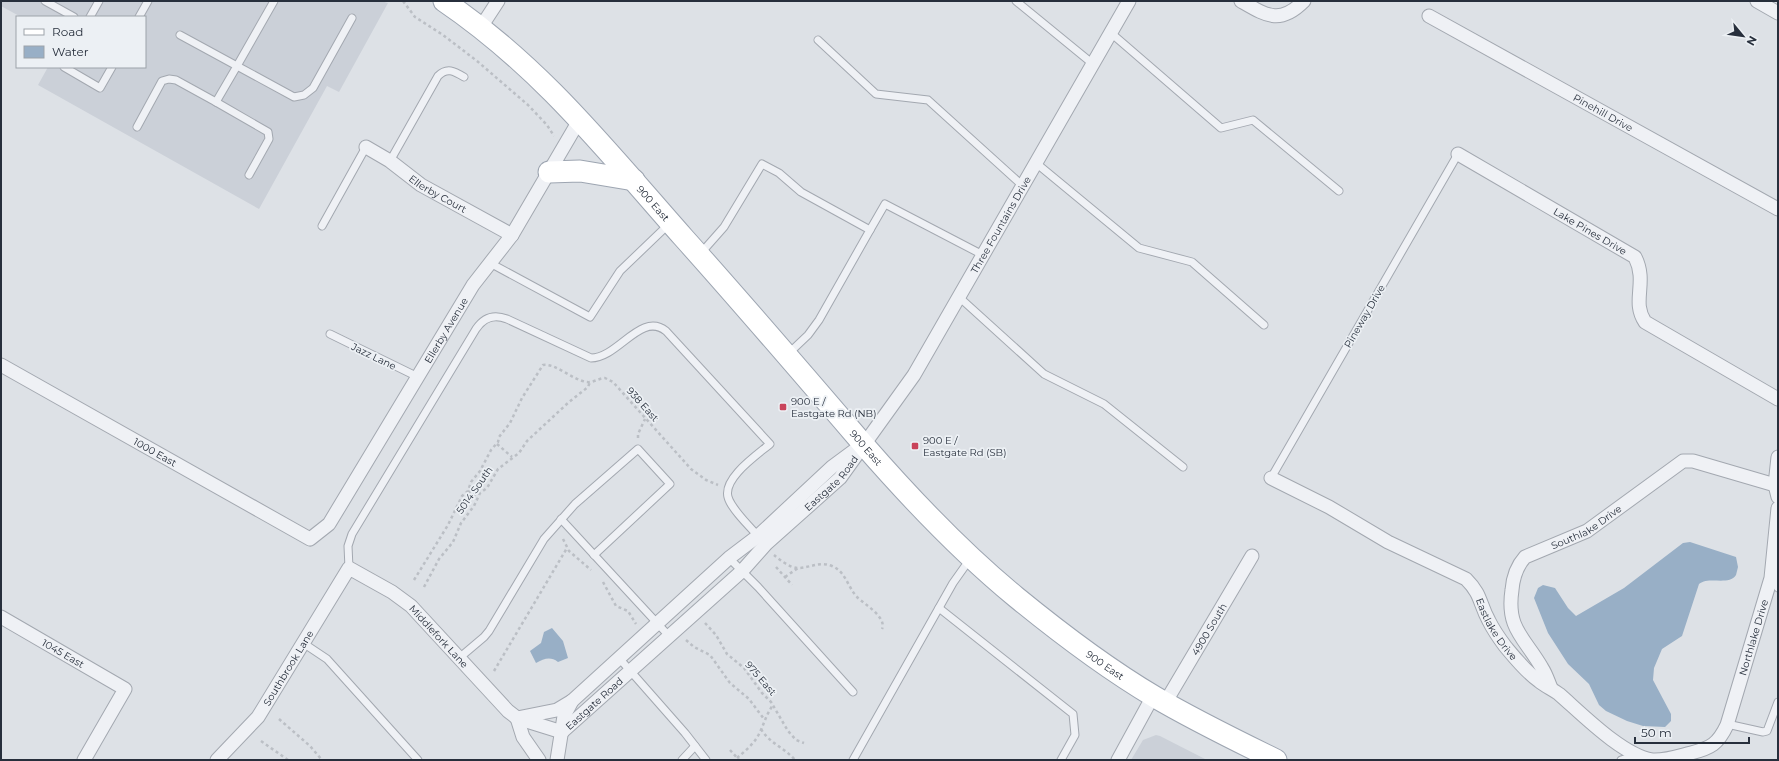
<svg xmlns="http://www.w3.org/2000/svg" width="1779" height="761" viewBox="0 0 1779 761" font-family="Montserrat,sans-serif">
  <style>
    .built { fill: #cbd0d8 }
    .water { fill: #98afc6 }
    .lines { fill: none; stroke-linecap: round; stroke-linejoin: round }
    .lane-casing { stroke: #a3a8b0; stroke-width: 9 }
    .street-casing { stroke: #a3a8b0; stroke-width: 15 }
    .primary-casing { stroke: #9da5b1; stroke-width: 23 }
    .path { stroke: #bbbfc5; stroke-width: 2.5; stroke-dasharray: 3 3; stroke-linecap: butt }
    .lane { stroke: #eff1f5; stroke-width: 7 }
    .street { stroke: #eff1f5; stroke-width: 13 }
    .primary { stroke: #fff; stroke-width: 21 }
    .poi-dot { fill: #c9445b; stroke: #ecf0f4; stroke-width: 1.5 }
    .labels { text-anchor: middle; stroke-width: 3.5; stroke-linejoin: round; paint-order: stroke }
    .street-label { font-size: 10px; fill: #272f3c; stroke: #ecf0f4 }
    .poi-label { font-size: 10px; fill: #272f3c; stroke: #ecf0f4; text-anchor: start }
  </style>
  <rect width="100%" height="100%" fill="#dde1e6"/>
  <g class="built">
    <path d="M1,1h380l7,2 -49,89 -12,-6 -68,123 -221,-124 10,-18h97v-50h-124l-20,-11z"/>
    <path d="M1156,735l4,1 47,24h-76l12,-20z"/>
  </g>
  <g class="water">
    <path d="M1690,542l46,15 2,10 -2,8c-7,11 -27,1 -37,9l-17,52 -20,13 -8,19 -1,12 18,34v7l-6,6 -22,-1 -16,-5 -21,-10 -7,-6 -10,-21 -21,-20 -20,-31 -14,-35 4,-10 5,-3 12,3 13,20 8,8 48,-28 59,-45z"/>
    <path d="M552,628l11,13 5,17 -10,4c-8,-6 -14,-3 -22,1l-6,-12 11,-8 3,-11z"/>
  </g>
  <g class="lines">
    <defs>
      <g id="lane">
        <path d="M45,1l29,16"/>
        <path d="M274,1l-37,65 57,31 10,-2 9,-7 39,-70"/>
        <path d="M1016,1l77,63"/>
        <path d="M90,17l9,-16"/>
        <path d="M139,17l9,-16"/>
        <path d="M1111,33l110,95 32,-8 86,71"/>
        <path d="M180,35l57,31 -21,36 52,30 1,7 -20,36"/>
        <path d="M818,40l58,54 52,6 95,86"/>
        <path d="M64,67l36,21 12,-21"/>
        <path d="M137,127l25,-46 7,-2 7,1 40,22"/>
        <path d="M390,161l48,-85c9,-9 16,-5 26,1"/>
        <path d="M1036,163l103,85 53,14 72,63"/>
        <path d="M322,226l44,-79"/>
        <path d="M870,230l15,-26 98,51"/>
        <path d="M701,253l23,-26 38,-63 17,9 22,19 69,38 -51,90 -11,15 -20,19"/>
        <path d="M490,263l100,54 30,-46 49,-47"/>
        <path d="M959,297l85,77 60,30 79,63"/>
        <path d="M330,334l88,43"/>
        <path d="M1271,478l187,-324"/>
        <path d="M561,519l108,117"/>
        <path d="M729,558l29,29 95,105"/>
        <path d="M349,568l-1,-22 4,-12 124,-205c8,-12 18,-15 31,-10l84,39c27,0 50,-47 75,-27l104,113c-13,11 -47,34 -42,53 3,12 23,31 32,41"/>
        <path d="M1771,578l7,10"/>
        <path d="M939,608l134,106 2,21 -14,25"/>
        <path d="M303,643l24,16 91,101"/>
        <path d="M619,658l66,75 21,27"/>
        <path d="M458,659l26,-22 5,-6 55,-92 31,-35 63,-55 32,35 -76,71"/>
        <path d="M1727,724l36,8 4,-1 11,-29"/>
        <path d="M682,760l13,-14"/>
        <path d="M853,760l100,-177 17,-24"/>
        <path d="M1621,760l16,-5"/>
      </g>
      <g id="street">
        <path d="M1241,1c26,15 39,24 63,0"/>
        <path d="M1757,1l21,12"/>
        <path id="s1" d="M1429,16l349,193"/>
        <path d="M481,27l17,-26"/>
        <path id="s2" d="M366,147l24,14 31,24 91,50"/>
        <path id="s3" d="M1458,154l177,103c13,26 -4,44 10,65l133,77"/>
        <path id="s4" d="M1,365l309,174 19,-15 144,-239 39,-50 68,-116"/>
        <path d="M1778,457l-3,28 3,12"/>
        <path id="s5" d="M1271,478l58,29 59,35 78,37c16,16 13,24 23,42 4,8 10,17 16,25 10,12 21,26 34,35 6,5 13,8 20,13 23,20 63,61 93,66 13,1 27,-4 39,-7 20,-5 27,-9 36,-28l44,-147 7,-70"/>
        <path id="s6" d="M1,617l124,72 -41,71"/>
        <path id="s7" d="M1551,688c-3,-7 -5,-14 -9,-20 -17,-30 -36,-39 -30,-78 1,-13 4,-23 13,-33l62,-26 96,-70h10l82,24"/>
        <path id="s8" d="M1165,703l87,-147"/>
        <path id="s9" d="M562,732l180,-161 24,-27 74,-66 74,-103 215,-374"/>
        <path id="s10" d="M217,760l41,-43 91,-149 43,24 19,14 97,105 9,7 45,14"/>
        <path d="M539,760l-16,-23 -6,-19 40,-8 15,-9"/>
        <path d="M557,760l7,-44 8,-15 157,-143 29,-22 74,-69 23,-17"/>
        <path d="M1118,760l35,-64"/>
      </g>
      <g id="primary">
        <path id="s11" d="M444,1c97,66 162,149 239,236 61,68 120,137 180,207 47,54 97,107 153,153 44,36 90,71 139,100 39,23 80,43 121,63"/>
        <path d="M549,172l31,-1 54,9"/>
      </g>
    </defs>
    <use href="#lane" class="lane-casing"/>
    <use href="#street" class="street-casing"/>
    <use href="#primary" class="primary-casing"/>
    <g class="path">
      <path d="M403,1l12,16 28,18 34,26 51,44 19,20 7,11"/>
      <path d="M638,438v-4l7,-15"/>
      <path d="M497,444l15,13"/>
      <path d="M468,491l10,5"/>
      <path d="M563,539l6,12 22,19"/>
      <path d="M774,555c6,5 16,13 24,13 12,0 21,-7 34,-2 14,6 15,20 25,31 7,7 30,20 25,32"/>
      <path d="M776,567l16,18"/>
      <path d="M785,577l13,-9"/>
      <path d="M414,580l34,-55 14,-29 6,-5 3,-9 9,-11 11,-21 7,-8 1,-5 11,-14 12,-25 21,-33c13,-2 29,15 44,17 6,1 12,-4 18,-4l8,4 78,87 15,11 12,5"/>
      <path d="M603,582l13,24 12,5 8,13"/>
      <path d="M424,587l15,-28 14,-17 8,-19 13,-17 6,-13 7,-5 11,-19 21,-16 8,-12 42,-39 19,-15 2,-5"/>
      <path d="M705,623l11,12 11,19 17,14 18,25 9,9 17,29 8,9 8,3"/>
      <path d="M686,640l8,7 16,8 20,28 19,16 15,20"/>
      <path d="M494,671l73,-123"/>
      <path d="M279,719l31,27 12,14"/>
      <path d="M761,729c8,14 24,19 34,31"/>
      <path d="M261,741l27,19"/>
      <path d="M730,750l9,10"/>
      <path d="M737,758c8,-7 17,-14 22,-24 5,-10 7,-19 14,-29"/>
    </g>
    <use href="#lane" class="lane"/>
    <use href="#street" class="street"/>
    <use href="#primary" class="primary"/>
  </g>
  <g class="poi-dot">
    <rect x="779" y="403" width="8" height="8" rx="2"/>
    <rect x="911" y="442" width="8" height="8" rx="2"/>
  </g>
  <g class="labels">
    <g class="street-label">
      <text dy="4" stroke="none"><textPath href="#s1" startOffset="199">Pinehill Drive</textPath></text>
      <text dy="4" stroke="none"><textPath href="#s2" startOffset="86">Ellerby Court</textPath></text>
      <text dy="4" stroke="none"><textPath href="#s11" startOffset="292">900 East</textPath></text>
      <text dy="4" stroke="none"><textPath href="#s9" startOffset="677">Three Fountains Drive</textPath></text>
      <text dy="4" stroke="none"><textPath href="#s3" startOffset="153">Lake Pines Drive</textPath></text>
      <text transform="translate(1364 316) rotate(-60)" y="4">Pineway Drive</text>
      <text dy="4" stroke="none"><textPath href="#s4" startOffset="605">Ellerby Avenue</textPath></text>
      <text transform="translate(374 356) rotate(26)" y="4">Jazz Lane</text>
      <text transform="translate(643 404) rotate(48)" y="4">938 East</text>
      <text dy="4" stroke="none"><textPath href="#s11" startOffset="616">900 East</textPath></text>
      <text dy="4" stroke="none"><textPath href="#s4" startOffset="177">1000 East</textPath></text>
      <text dy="4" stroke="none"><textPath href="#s9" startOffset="367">Eastgate Road</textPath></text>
      <text transform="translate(474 490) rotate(-55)" y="4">5014 South</text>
      <text dy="4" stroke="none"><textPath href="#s7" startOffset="213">Southlake Drive</textPath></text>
      <text dy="4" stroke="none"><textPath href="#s5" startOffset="279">Eastlake Drive</textPath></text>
      <text dy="4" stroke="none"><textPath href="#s8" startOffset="86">4900 South</textPath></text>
      <text dy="4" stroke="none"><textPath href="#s10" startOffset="348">Middlefork Lane</textPath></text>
      <text dy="4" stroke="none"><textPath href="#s5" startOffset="665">Northlake Drive</textPath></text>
      <text dy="4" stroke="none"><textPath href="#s6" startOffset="72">1045 East</textPath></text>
      <text dy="4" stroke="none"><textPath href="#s11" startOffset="940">900 East</textPath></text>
      <text dy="4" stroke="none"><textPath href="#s10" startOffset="117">Southbrook Lane</textPath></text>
      <text transform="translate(761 678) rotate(49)" y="4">975 East</text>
      <text dy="4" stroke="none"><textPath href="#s9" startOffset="43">Eastgate Road</textPath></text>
    </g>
    <g class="poi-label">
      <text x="791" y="405">900 E /<tspan x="791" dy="12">Eastgate Rd (NB)</tspan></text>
      <text x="923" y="444">900 E /<tspan x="923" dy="12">Eastgate Rd (SB)</tspan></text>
    </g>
  </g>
  <rect width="1779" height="761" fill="none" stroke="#272f3c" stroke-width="4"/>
  <rect x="16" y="16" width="130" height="52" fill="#ecf0f4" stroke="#9da3aa"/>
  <rect x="24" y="29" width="20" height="6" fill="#ffffff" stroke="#9da3aa"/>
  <text x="52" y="36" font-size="12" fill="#272f3c">Road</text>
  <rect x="24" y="46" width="20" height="12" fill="#98afc6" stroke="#9da3aa"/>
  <text x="52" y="56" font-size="12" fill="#272f3c">Water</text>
  <g transform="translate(1743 36) rotate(119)" stroke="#ecf0f4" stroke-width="3" paint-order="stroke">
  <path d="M0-3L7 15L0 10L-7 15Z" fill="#272f3c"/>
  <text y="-6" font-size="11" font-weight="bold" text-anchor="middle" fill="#272f3c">N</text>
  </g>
  <path d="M1635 737v6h114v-6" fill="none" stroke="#272f3c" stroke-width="2"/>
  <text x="1641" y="737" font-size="12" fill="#272f3c" stroke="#ecf0f4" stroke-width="3" paint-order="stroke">50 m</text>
</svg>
